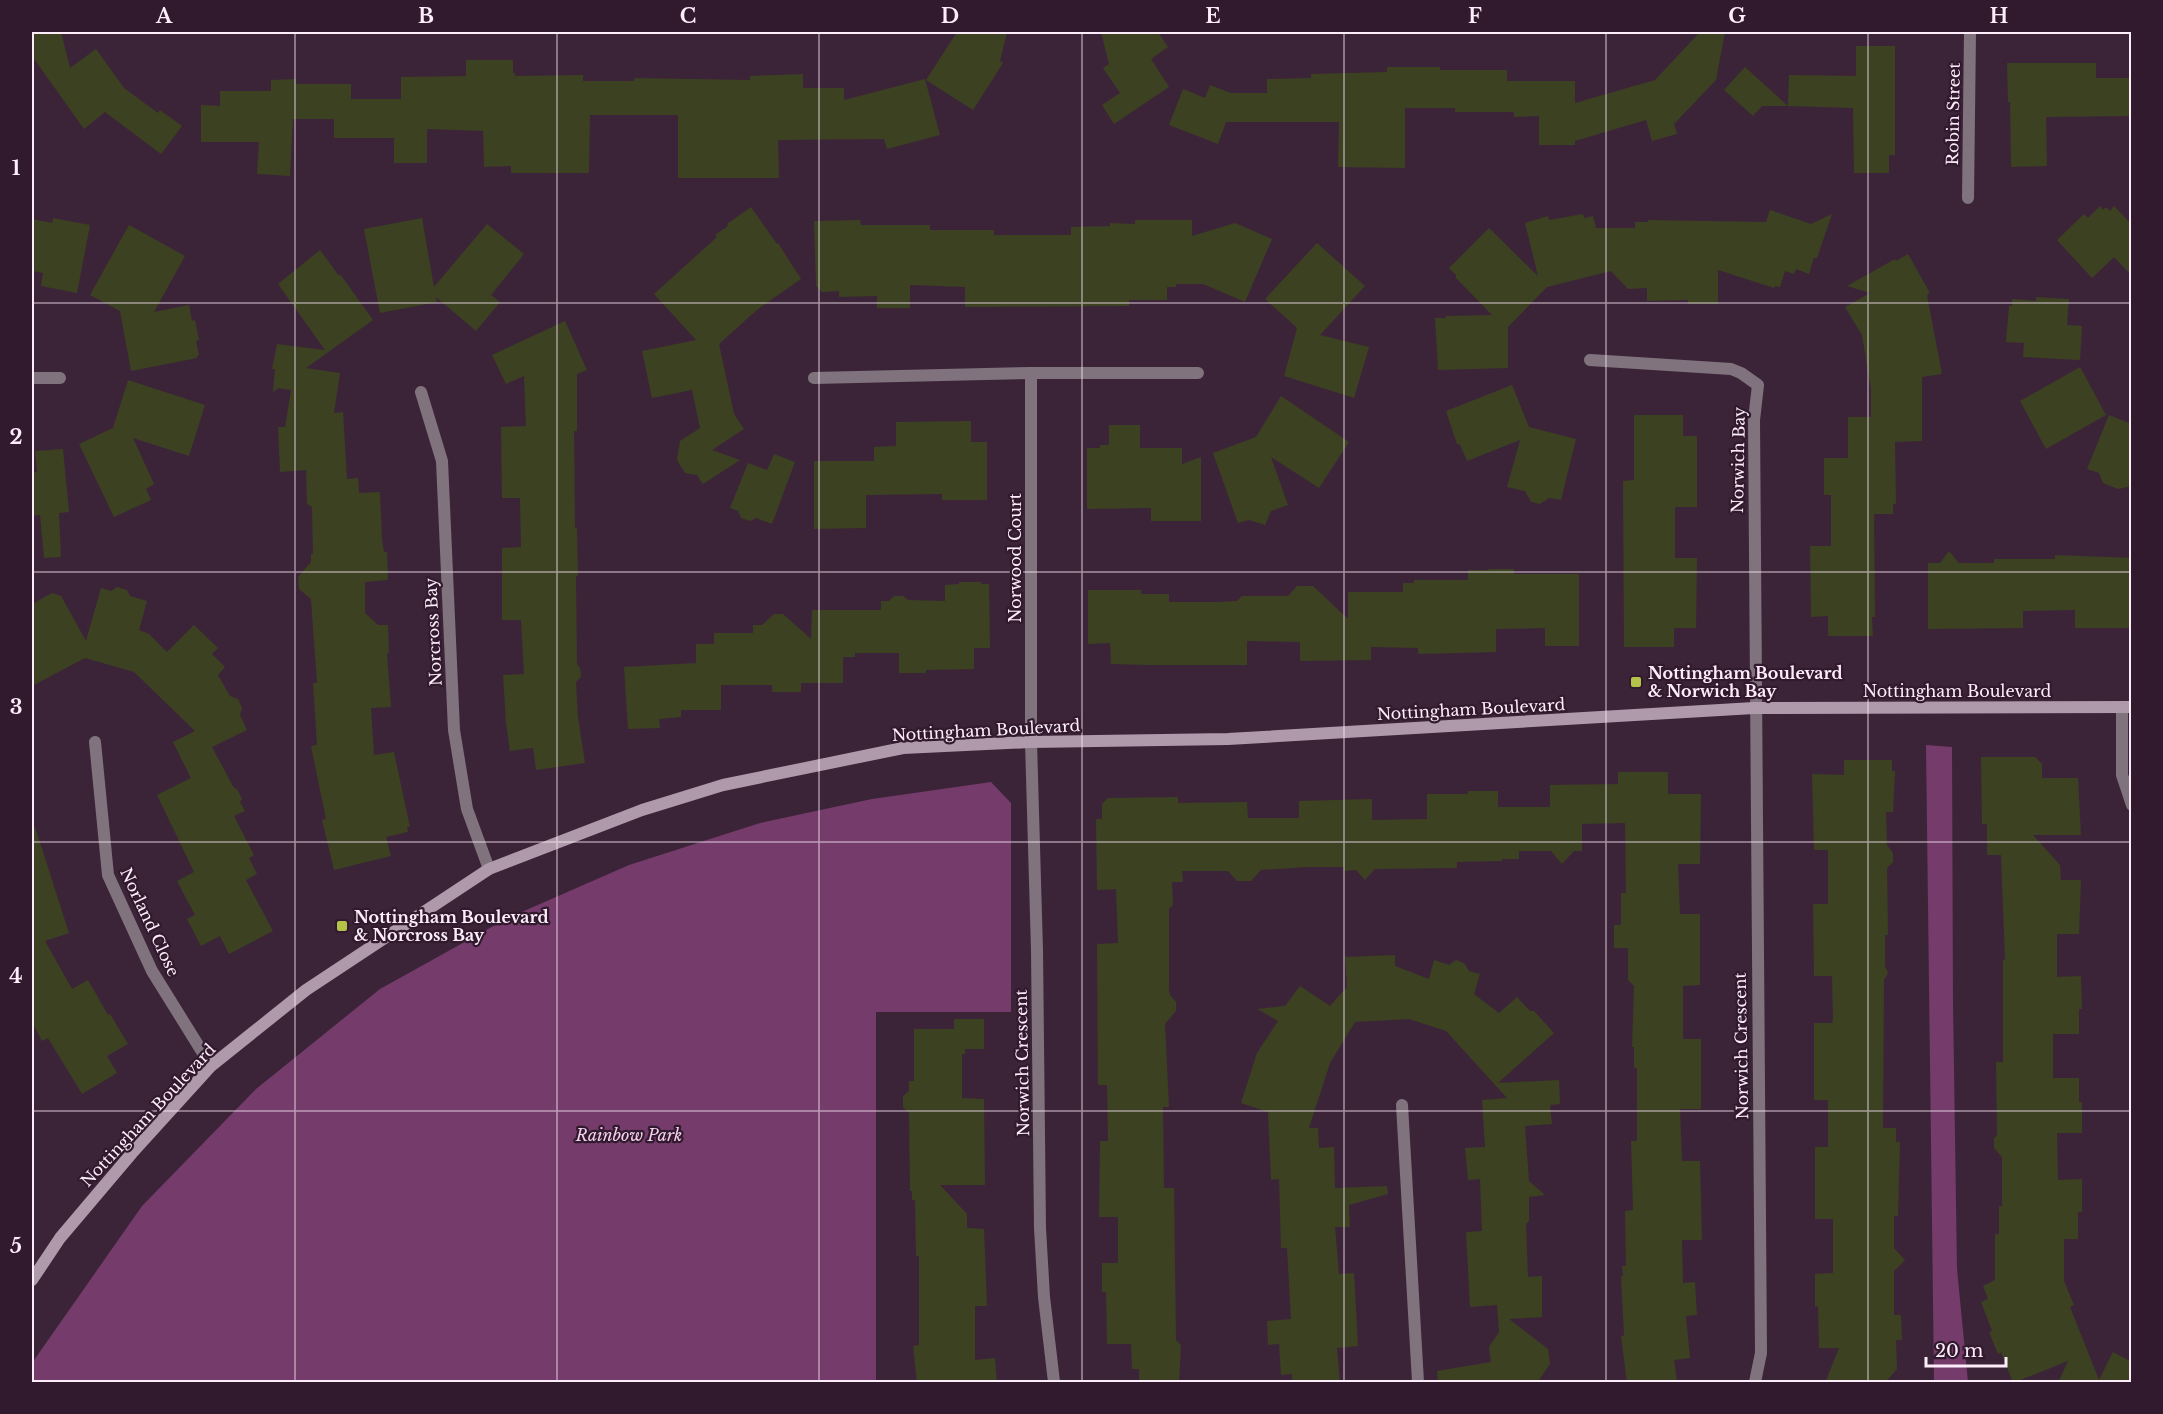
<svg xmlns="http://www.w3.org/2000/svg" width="2163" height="1414" viewBox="0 0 2163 1414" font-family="'Libre Baskerville',serif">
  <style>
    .green { fill: #743b6b }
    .building { fill: #3c4122 }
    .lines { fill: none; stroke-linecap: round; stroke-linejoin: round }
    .street { stroke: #80737d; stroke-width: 12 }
    .secondary { stroke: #af9aab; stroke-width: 12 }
    .grid { fill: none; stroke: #fdedfa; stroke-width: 1.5; stroke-opacity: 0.55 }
    .poi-dot { fill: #b4c24a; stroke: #311a2e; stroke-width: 2 }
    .labels { text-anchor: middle; stroke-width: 4.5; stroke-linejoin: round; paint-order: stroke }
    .street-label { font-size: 16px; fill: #fdedfa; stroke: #311a2e }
    .poi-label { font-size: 16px; font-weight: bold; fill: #fdedfa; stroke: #311a2e; text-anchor: start }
    .park-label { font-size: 16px; font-style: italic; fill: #f5d1ee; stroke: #311a2e }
    .neatline { fill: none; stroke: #fdedfa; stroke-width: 2 }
    .grid-label { font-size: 20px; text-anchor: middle; font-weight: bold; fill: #fdedfa }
  </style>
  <rect width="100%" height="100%" fill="#3c2438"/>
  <g class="green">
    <path d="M1926,745l26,2 1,255 4,267 11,113h-34z"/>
    <path d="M991,782l20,21v209h-135v370h-844v-19l110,-157 114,-117 124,-100 126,-70 123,-54 131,-42 112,-24z"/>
  </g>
  <g class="building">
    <path d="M32,32h29l9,36 26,-19 28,39 34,25 2,-3 22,16 -21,28 -56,-42 -21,17 -52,-73z"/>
    <path d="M957,32h50l-7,29 3,2 -30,47 -47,-30z"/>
    <path d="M1101,32h57l10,15 -17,12 18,28 -55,37 -12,-19 18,-12 -17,-25 6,-4z"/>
    <path d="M1700,32h25l-9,48 -42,44 3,10 -25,7 -6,-21 -71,21v4h-36v-29l-25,1v-5h-59v-4h-50v60l-67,-1 1,-45h-113l-8,22 -49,-19 14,-36 22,9 5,-13 21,8h36v-14l44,-1v-4l76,-2v-5h53v3h67v11h68v22l80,-23z"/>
    <path d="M1856,46h39v109h-6v18h-35l-1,-65 -65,-2 1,-31 67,1z"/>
    <path d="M466,60h47v13h2v3l68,-1v6h51v-3l116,2v-4l53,-2v14h41v12l81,-21 15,56 -53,14 -3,-10 -106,1 1,38h-101v-63h-88l-1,58h-78v-7l-27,1 -1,-36 -56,-2v34h-33v-25h-60v-19h-41l-3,57 -33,-2 2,-32h-58v-37l19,1v-15h51v-11l25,-1v5h55v15h50v-22l65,-1z"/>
    <path d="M2007,63h89v15h35v38l-85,1 1,49 -36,1 -1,-65h-2z"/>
    <path d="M1745,67l43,39h-26l-9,10 -29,-26z"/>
    <path d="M2100,206l3,4 3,-3 4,4 4,-5 18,19v51l-18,-19 -22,21 -35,-38 27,-26 4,4z"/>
    <path d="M751,207l26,37 1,-1 23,36 -43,30 -39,35 15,70 10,15 -32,21 28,10 -37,24 -6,-9 -12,-2 -8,-13 3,-19 20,-13 -8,-38 -40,8 -10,-47 54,-11 -42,-46 63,-57 -2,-2 13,-9 -1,-2z"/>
    <path d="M1770,210l41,14 21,-10 -15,44h-3l-5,16 -13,-5 -2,5 -9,-3 -5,16 -5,-1 -1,2 -56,-18v34h-30v-4l-41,1v-13l-19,1 -17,-18 -64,16 -39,40v41l-70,2 -3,-52h11v-2l46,-1 -36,-37v-3l-7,-7 40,-40 49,48 -13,-53 23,-7 1,4 34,-6 1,4 9,-2 3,12h39v-6h13v-2l118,2z"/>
    <path d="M53,218l37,7 -13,68 -36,-7 2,-13 -11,-2v-52l20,4z"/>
    <path d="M422,218l12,69 53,-63 37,30 -33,41 9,7 -24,29 -40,-34 1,5 -57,11 -16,-84z"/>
    <path d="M860,220l1,5h69v5h64v5h77v-8l39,-1v-3l25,1v-4h57v16l43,-13 37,16 -27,63 -42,-18h-27v3h-9v13h-38v6l-164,1v-20l-55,-2v23h-33v-12l-38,1v-6l-17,1 -6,-6 -2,-65z"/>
    <path d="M129,225l56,31 -31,56 35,-7 3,16 3,-1 4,20 -3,1 3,14 -2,1v2l-66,13 -11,-60 -30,-16z"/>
    <path d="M1317,243l48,43 -45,49 49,12 -15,51 -70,-22 13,-48 -32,-29z"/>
    <path d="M320,250l19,26 1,-2 33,46 -67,48 34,5 -6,40 9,-1 4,67 11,-1 1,15 21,-1 2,48 2,12h3l1,28 -23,2v31l13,12h10l1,28h-2l4,54 -20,1 3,47 20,-3 16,75h-3l1,5 -22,5 5,19 -57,14 -12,-50 4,-1 -15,-73 6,-1 -4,-62h4l-6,-84 -12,-10 -1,-12 13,-15v-8h2l-1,-47 -5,-3 -1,-34 -26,2 -2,-45h7l6,-37 -13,-2 -5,4 2,-23h-3l5,-25 48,6 -47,-66z"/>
    <path d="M1908,254l22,39 -3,2 15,79 -20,3v64l-27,1 1,62h-3v10h-19l1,103h-3l1,19h-45v-20l-17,1 -1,-71h21v-51h-7v-37h24v-41h23v-28l-9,-54 -17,-28 25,-14 -23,-7 48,-27 1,2z"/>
    <path d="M2036,297l33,2 -2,26 15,1 -2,34 -57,-3 1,-14 -18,-1 3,-36h3v-7l24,2z"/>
    <path d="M565,321l22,49 -10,4v57h-3l1,97h2l1,48h-2l1,88 3,4 1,9 -5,5 2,35 7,46 -49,7 -3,-22 -23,3 -4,-28 -3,-48 21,-1 -3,-54h-19v-72l19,-1 -1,-49h-18l-1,-71 25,-1 -2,-50 -18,8 -14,-29z"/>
    <path d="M2080,367l26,48 -60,34 -26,-48z"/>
    <path d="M128,380l77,25 -16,51 -56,-18 21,46 -8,5 5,11 -37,17 -35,-73 34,-16z"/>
    <path d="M1512,385l17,42 47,12 -15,61 -12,-2 -9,6 -9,-2 -6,-11 -18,-4 13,-47 -53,21 -7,-16 -3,-1 -11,-33z"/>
    <path d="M1281,396l68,46 -30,46 -48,-31 17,48 -17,6 -6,14 -16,-5 -11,3 -25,-70 43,-16z"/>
    <path d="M1634,415h49v21h14v71h-22v51h22l-1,70h-22v19h-50l-1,-166 11,-1z"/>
    <path d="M2109,415l23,9v62l-14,3 -15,-6 -4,-10 -12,-4z"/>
    <path d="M971,421v21h16v58h-45v-6l-76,1v33l-52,1v-68h60v-14l22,-1v-24z"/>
    <path d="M1109,425h31v23h42v16l19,-7v64h-50v-13l-64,1v-61h13v-3h9z"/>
    <path d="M63,449l6,63 -10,1 2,44 -17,1 -4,-43 -8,1v-44h5l-2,-21z"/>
    <path d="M774,454l21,8 -23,62 -16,-6 -6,3 -9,-3 -3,-7 -8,-3 18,-45 19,7z"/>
    <path d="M1949,551l10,12h35v-4h61v-4l77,3v70h-57v-18l-52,1v17l-95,1v-66h12z"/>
    <path d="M1488,569h26v5h65v72h-34v-18l-49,1v23l-78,2v-6l-47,-1v13l-71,1v-19l-53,-1v24h-100l-36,-1 -1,-21 -22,1v-54h53v4h28v8h49l19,-1 5,-5h46l9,-10h16l35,33v-27h55v-9h11v-3h54v-10h21z"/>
    <path d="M959,582h22v2h8l1,64h-16v21l-48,1v3h-27v-20h-44v4h-12v26h-42v9h-29v-7h-51v25h-40v7l-22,2 1,9 -32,1 -4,-62 72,-4v-19h18v-11h39v-8h9l12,-11h9l28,25 1,-29h69v-9h8l5,-5h9l5,4 37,1v-16l14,-1z"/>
    <path d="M117,587l10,3 3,6 17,5 -8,29 10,4 18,18 27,-27 24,23 -6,6 13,13 -7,8 12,21 8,3 4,9 -2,7 7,15 -35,17 22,41 3,1 5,10 -2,3 5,9 -11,5 20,39 -5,3 8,16 -11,6 27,51 -44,23 -9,-18 -19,10 -14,-27 8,-4 -18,-34 17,-9 -37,-77 34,-17 -18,-36 22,-11 -61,-59 -49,-14 -53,28v-82l20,-11 9,3 25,45 15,-53 10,3z"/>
    <path d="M1981,757h54l7,7v14h36l3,57h-48l27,30 1,15h20l-2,54h-22v43l24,-1 1,33h-3v25h-26v44h26v24h3v31h-25l1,47 24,-1v33h-4v27h-14v42l10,24 -4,2 29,73 14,-28 19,10v21h-74l10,-22 -55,22 -12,-31 -3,2 -9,-22 3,-1 -11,-29 7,-3 -5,-13 12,-6v-46h4v-28h3v-49l-8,-9v-10l3,-3 -1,-73h7v-102h2l-4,-105h-14v-31h-5z"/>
    <path d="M1844,760h48v11h3l-2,41h-7l1,33 6,8v9l-6,6 1,67h-3v31l3,7 -4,7 -1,148h13v14h4l-2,74h-4v32l11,12 -11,11v44h7l1,25h-6l1,29 -12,14h-60l14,-35h-20l-1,-42 -3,1v-33l18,-1v-54h-18v-72h13v-47h-14v-77h18l1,-4 -1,-43h-18l-1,-72h15v-54h-14l-2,-76 32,1z"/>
    <path d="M1618,772h50v22h33l-1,70h-22l2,50h20v71l-17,1v53h18v70h-21l2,52h18l2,79h-20l1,43 12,-1 2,33 -11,1 4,42 -16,2 3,21 -50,2 -6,-47h3l-3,-60h2l-1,-10h4l-1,-55 8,-1 -2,-69h6v-73h-3v-21h-2l2,-61 -6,-6v-32h-14v-23h7v-32h5l-1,-70 -43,1v27h-8l-12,13 -11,-13h-32v8h-17v2l-45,1v6l-82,1 -10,11 -9,-10 -12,1v-4h-39l-44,3 -10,11h-14l-9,-10h-46l1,11h-11l1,23 -4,4v80l1,6 6,7v9l-11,13 4,83h-6l1,81h10l2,152 5,5 -2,38h-40v-14h-7l-1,-25h-24l-1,-52h-4v-29h16v-46h-19l1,-76h8l-1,-56h-9l-1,-141 21,-1 -2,-54 -19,1 -1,-71h6v-15l6,-6 70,-1v6l69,-1 1,16h51v-17l73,-2v21l55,-1v-25h41v-3h30v16h52v-22l68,-1z"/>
    <path d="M35,827l34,106 -24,8 27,48 16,-9 20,35 2,-1 18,30 -21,12 10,17 -35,21 -34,-56 -6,3 -10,-19v-194z"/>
    <path d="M1395,955v11l34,13 5,-19 15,5 7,-5 8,3 5,8 11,3 -6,20 25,19 18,-16 13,14h4l20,22 -56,50 61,-3 1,24 -10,1 2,19 -27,2 4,55 16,14 -16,2v24l-3,3 2,53 14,-1v41l-33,2 39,30 2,15 -13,19h-99l-1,-12 54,-9 -2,-15 10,-15 -2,-27 -27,2 -4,-75 16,-1 -2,-52 -12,1 -3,-32 20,-1 -3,-47 25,-2 -61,-67 -37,-12 -54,3 -25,41 -21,65h9l1,20 15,-1 1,41 52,-2 1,8 -39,11 1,22h-15l4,47 15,-1 4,73 -21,2 3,35h-48v-9l-11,1 -2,-31 -11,1 -1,-24 24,-2 -4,-71h-6l-2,-69 -8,1 -3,-68 -27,-9 16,-50 21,-32 -21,-12 28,-3 15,-20 30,20 17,-19 -2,-30z"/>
    <path d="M954,1019h30v30h-19v5h-3v44l22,1 1,86h-45l27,29v14l17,1 3,77h-12v54l20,-2 2,25h-80l-4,-37 6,-1v-89h-3l-1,-56h-3v-9h-2l-1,-78 -6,-6v-11l6,-5v-10h5v-52h40z"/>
  </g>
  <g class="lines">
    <g class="street">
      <path d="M1968,198l2,-166"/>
      <path d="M1590,360l141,9 10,4 17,12 -4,35 7,933 -6,29"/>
      <path d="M1031,373v369l6,208 3,278 4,69 10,85"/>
      <path d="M32,378h28"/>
      <path d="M814,378l217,-5h167"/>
      <path d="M421,392l21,69 12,269 13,79 22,60"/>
      <path d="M2122,707v68l10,30"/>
      <path d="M95,742l13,133 44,96 59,95"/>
      <path d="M1402,1105l16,277"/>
    </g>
    <path class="secondary" d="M32,1280l28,-42 72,-85 79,-87 95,-76 183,-121 153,-59 81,-25 180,-37 128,-6 197,-3 526,-31 378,-1"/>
  </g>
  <path class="grid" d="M295,32v1350M557,32v1350M819,32v1350M1082,32v1350M1344,32v1350M1606,32v1350M1868,32v1350M32,303h2100M32,572h2100M32,842h2100M32,1111h2100"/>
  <g class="poi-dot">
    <rect x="1630" y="676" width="12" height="12" rx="3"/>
    <rect x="336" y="920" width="12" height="12" rx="3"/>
  </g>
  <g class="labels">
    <g class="street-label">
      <text transform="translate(1953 114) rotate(-89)" y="6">Robin Street</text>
      <text transform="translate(1738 460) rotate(-89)" y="6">Norwich Bay</text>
      <text transform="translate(1015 558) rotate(-90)" y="6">Norwood Court</text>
      <text transform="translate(433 632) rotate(-93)" y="6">Norcross Bay</text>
      <text x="1957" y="697">Nottingham Boulevard</text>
      <text transform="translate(1471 709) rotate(-3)" y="6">Nottingham Boulevard</text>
      <text transform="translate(986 730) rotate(-3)" y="6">Nottingham Boulevard</text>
      <text transform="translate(150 922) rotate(65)" y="6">Norland Close</text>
      <text transform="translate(1741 1046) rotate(-91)" y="6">Norwich Crescent</text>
      <text transform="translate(1022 1063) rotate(-91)" y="6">Norwich Crescent</text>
      <text transform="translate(148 1115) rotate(-47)" y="6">Nottingham Boulevard</text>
    </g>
    <g class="poi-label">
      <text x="1648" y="679">Nottingham Boulevard<tspan x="1648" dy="18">&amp; Norwich Bay</tspan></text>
      <text x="354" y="923">Nottingham Boulevard<tspan x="354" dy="18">&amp; Norcross Bay</tspan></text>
    </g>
    <g class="park-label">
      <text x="629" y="1141">Rainbow Park</text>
    </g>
  </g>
  <rect width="2163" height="1414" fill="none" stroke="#311a2e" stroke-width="66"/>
  <path d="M1926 1357v9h80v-9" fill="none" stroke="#fdedfa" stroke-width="3"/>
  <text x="1935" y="1357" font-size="18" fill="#fdedfa" stroke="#311a2e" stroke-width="4.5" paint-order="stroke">20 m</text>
  <rect x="33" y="33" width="2097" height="1348" class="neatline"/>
  <g class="grid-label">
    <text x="164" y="23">A</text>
    <text x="426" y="23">B</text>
    <text x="688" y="23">C</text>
    <text x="950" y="23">D</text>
    <text x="1213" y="23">E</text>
    <text x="1475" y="23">F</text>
    <text x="1737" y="23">G</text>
    <text x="1999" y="23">H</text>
    <text x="16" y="175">1</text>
    <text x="16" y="444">2</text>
    <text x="16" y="714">3</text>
    <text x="16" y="983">4</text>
    <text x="16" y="1253">5</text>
  </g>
</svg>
